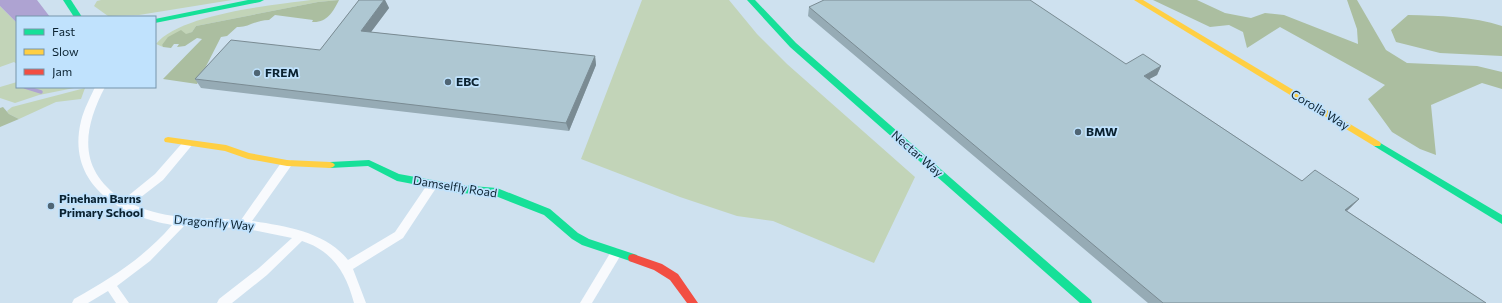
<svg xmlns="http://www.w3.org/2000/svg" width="1502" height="303" viewBox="0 0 1502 303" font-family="Commissioner,sans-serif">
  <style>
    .green { fill: #c2d4b8 }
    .forest { fill: #abbea0 }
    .water { fill: #aea3d2 }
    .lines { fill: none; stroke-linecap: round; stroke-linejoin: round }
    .stream { stroke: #aea3d2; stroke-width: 3.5 }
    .street { fill: #f8fafd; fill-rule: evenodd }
    .fast { fill: #16e098; fill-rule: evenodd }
    .slow { fill: #ffcf43; fill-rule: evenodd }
    .jam { fill: #f24e42; fill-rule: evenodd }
    .wall { fill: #96abb5 }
    .shaded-wall { fill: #7a8b93 }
    .building { fill: #aec7d2; stroke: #7a8b93 }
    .poi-dot { fill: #4f6574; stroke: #c0e2fd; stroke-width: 1.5 }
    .labels { text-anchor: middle; stroke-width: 3.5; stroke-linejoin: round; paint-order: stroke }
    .poi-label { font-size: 12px; font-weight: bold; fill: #0a2231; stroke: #c0e2fd; text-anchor: start }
    .street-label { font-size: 12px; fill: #0a2231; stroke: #c0e2fd }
  </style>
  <rect width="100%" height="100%" fill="#cee1ef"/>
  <g class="green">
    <path d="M101,0h131l-93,15 -31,1 -14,-10 3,-5z"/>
    <path d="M311,0h28l-21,2 -122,24 -4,6 -30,13 1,2 -7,-3c24,-30 117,-39 155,-44z"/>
    <path d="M642,0h87l28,34 30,30 128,113 -41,86 -101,-42 -36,-5 -57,-19 -99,-38z"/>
    <path d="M0,6l17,17v41l-3,-2 -14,5z"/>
    <path d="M17,82v5h62l-40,8 -24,8 -15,-5v-11z"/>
    <path d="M85,88l-4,11 -25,3 -37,17 -10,-5 -2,-3 5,-4z"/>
  </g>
  <g class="forest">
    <path d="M339,0c-6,12 -12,23 -27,22l1,-2 -38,-5 -6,5c-14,0 -21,8 -32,7l-10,9 -6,1 -24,47 -34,-5 39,-40 -5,-1 -12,8 -8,1 2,-3h-5l-3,4 -8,-1 -1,-2 6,-8 13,-7 5,4 6,-2 4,-6 122,-24z"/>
    <path d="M1153,0h44l28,13 26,5 14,-5 19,2 74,29 -1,-15 -10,-29h10l29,50 21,13 70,3 25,6v17l-20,-6 -51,22 5,50 -16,-6 -28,-17 -24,-33 17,-14 -105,-58 -33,21 -4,-16 -14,-7 -19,2z"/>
    <path d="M1408,15c31,1 65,1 94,11v30l-62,-3 -44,-11 -5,-12z"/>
    <path d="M3,107l6,7 10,5 -19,8v-19z"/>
  </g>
  <path class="water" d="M0,0h37l13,17h-33v6l-17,-17z"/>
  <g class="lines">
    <path class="stream" d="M25,87l16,5"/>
    <g class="street">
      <path d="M95,87h10c-23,44 -27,83 18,113l32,-26 29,-33h8l1,3 -30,36 -31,24c36,17 72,13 109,16l42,-60h8l1,3 -1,3 -39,55c33,5 74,11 96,39l47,-28 34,-50h8l1,3 -35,53 -50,31 13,34h-12c-8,-30 -21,-52 -52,-62l-35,34 -35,28h-15l2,-4 40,-31 33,-30 -49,-10 -59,-2 -34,35 -33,25 12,17h-13l-8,-12 -20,12h-16l2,-4c36,-20 71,-42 98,-74 -54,-9 -106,-42 -91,-104 3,-12 9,-23 14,-34z"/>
      <path d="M616,248l4,2 2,3 -30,50h-12l32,-53z"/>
    </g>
    <g class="fast">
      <path d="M63,0h8l11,17h-8z"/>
      <path d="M248,0h16l-4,2 -105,21v-4z"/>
      <path d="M747,0h8l41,43 295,257 1,3h-12l-290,-256z"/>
      <path d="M1377,141l125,74v9l-128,-78 -1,-2z"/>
      <path d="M369,160l30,14 61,11 37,3 53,21 28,24 11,6 48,16 1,3 -1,3 -4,1 -51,-17 -10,-6 -28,-24 -51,-20 -33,-2 -63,-12 -29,-15 -38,2 -3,-1 -2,-2 2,-2 3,-1z"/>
    </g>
    <g class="slow">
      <path d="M1134,0h9l237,142 1,2 -1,2h-6z"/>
      <path d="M168,137l58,8 23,8 38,7 43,2 3,1 2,2 -2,2 -3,1 -43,-2 -39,-7 -23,-8 -60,-9 -1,-2 1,-2z"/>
    </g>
    <path class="jam" d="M633,254l29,10 16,10 20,29h-11l-17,-23 -16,-10 -25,-9 -1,-3 1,-3z"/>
  </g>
  <g class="wall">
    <path d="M359,0h26l4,8 -18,24 224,24 1,9 -27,66 -368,-43 -6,-9 125,-29z"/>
    <path d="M809,7l317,57 35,2 -4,9 -8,4 153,102 57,18 -12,12 139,92h-338l-340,-287z"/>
  </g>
  <g class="shaded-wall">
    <path d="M384,0h1l4,8 -24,32 -4,-9z"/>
    <path d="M595,56l1,9 -27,66 -3,-8z"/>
    <path d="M1161,66l-4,9 -17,9 4,-8z"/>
    <path d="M1359,199l-8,8 -13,11 7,-8z"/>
  </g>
  <g class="building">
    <path d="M359,0h25l-23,31 234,25 -29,67 -371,-44 36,-39 89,10z"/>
    <path d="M824,0h206l96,64 17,-10 18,12 -17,10 158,105 13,-11 44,29 -14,11 141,93h-323l-354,-296z"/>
  </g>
  <g class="poi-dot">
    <circle cx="257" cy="73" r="4"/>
    <circle cx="448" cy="82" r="4"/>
    <circle cx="1078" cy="132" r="4"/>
    <circle cx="51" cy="206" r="4"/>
  </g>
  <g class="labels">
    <g class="poi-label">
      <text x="265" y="77">FREM</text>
      <text x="456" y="86">EBC</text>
      <text x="1086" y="136">BMW</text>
      <text x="59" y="203">Pineham Barns<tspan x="59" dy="14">Primary School</tspan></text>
    </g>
    <g class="street-label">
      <text transform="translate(1320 110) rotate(31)" y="4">Corolla Way</text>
      <text transform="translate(917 154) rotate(41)" y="4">Nectar Way</text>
      <text transform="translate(455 187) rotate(9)" y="4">Damselfly Road</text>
      <text transform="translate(214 223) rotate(5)" y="4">Dragonfly Way</text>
    </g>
  </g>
  <rect x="16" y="16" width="140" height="72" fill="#c0e2fd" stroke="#7795ab"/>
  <rect x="24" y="29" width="20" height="6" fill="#16e098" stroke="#7795ab"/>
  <text x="52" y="36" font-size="12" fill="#0a2231">Fast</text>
  <rect x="24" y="49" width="20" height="6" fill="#ffcf43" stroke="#7795ab"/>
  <text x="52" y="56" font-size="12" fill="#0a2231">Slow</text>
  <rect x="24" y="69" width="20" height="6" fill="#f24e42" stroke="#7795ab"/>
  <text x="52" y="76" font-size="12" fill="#0a2231">Jam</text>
</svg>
